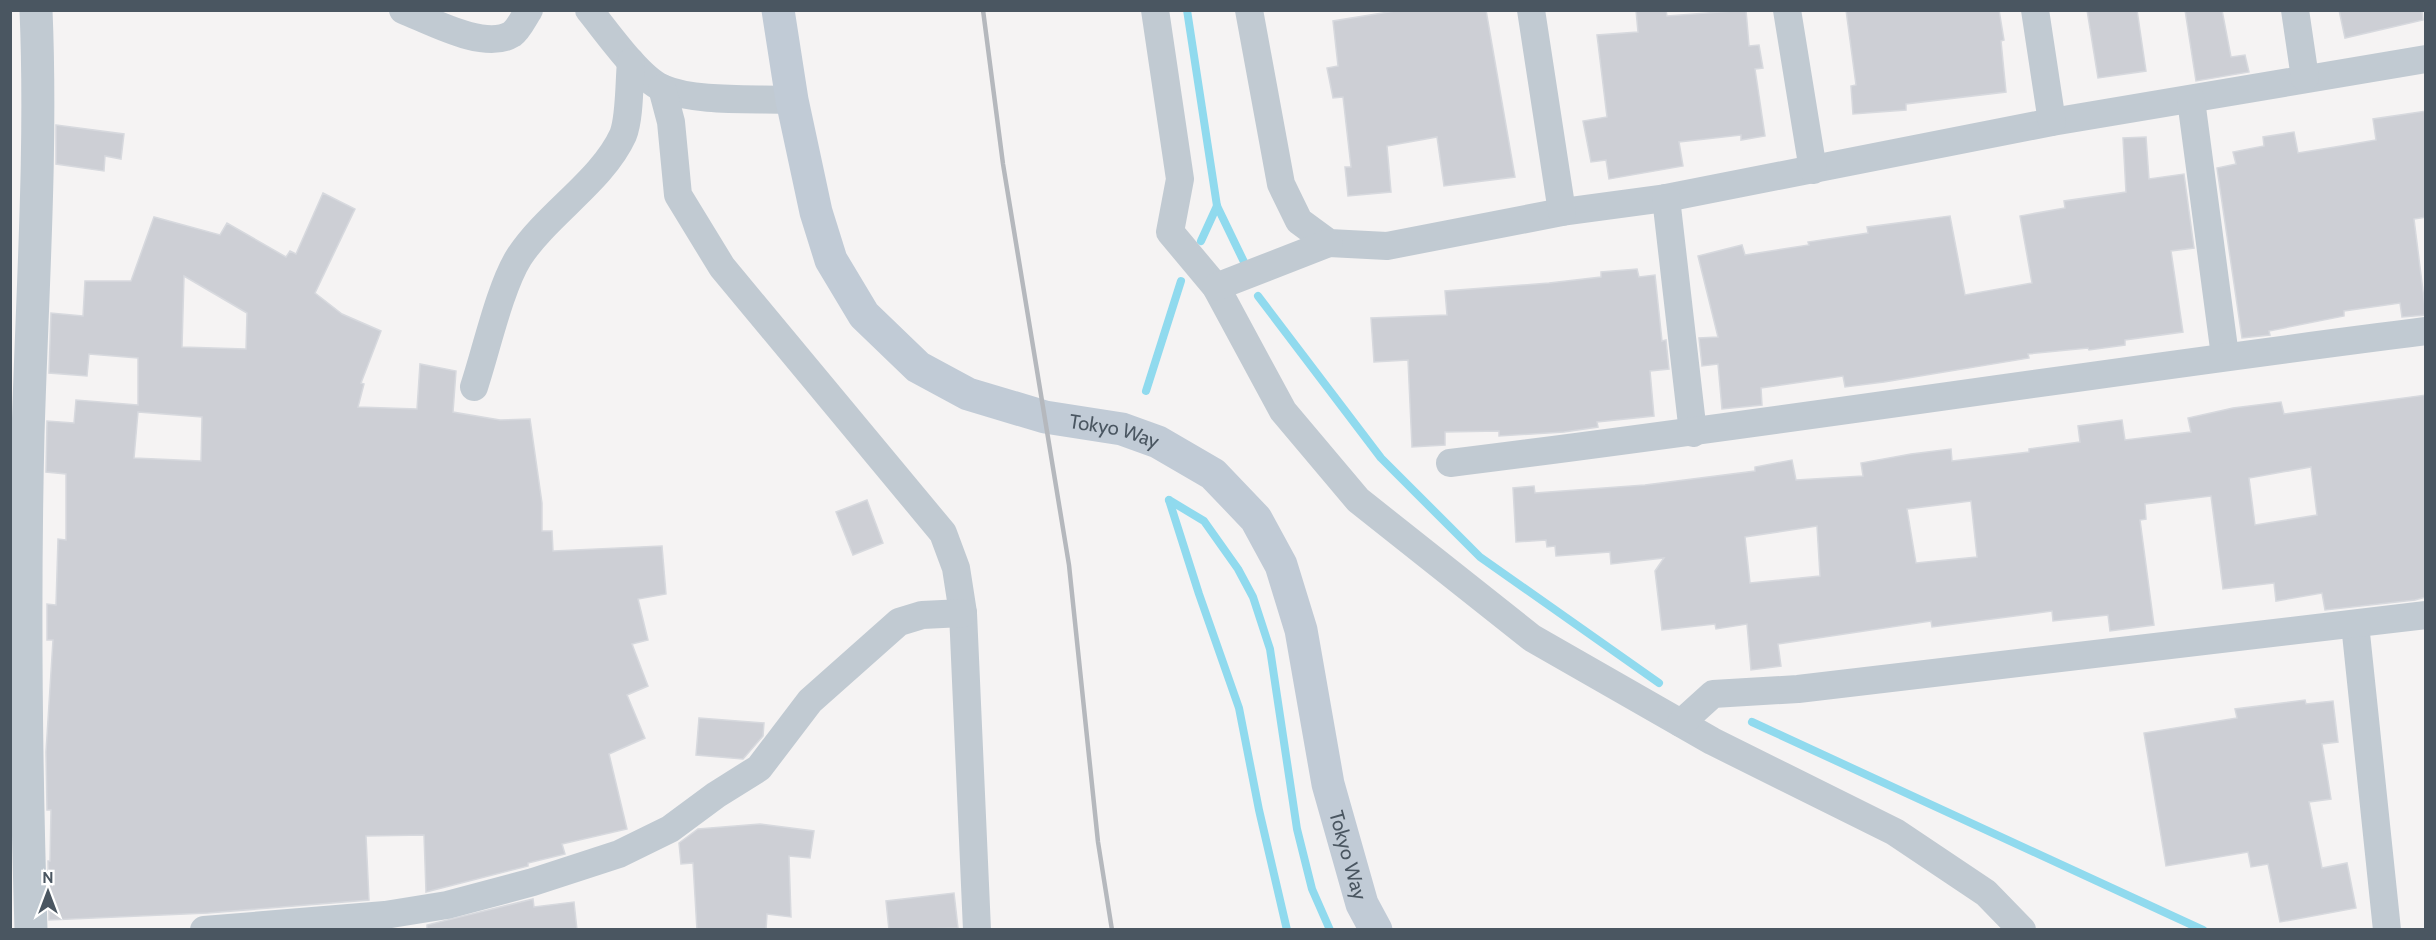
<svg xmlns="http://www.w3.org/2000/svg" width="2436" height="940" viewBox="0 0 2436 940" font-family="Cabin,sans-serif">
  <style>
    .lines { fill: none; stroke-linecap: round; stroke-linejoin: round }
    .stream { stroke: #90daee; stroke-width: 8 }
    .building { fill: #cdcfd5; stroke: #d7d9de; stroke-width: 1.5; fill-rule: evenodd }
    .minor { stroke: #c1cad2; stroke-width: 28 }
    .tertiary { stroke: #c1cad2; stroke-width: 33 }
    .secondary { stroke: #c1cbd6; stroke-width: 33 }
    .rail { stroke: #b5b8bd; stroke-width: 4.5 }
    .labels { text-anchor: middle; stroke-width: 5; stroke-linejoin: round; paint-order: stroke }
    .street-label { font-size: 20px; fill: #4a5661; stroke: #fff }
  </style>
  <rect width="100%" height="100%" fill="#f5f3f3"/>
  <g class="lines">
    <g class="stream">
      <path d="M1187,10l30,196 28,58"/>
      <path d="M1201,241l16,-35"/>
      <path d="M1258,296l123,162 99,99 179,126"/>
      <path d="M1146,391l35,-110"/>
      <path d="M1169,500l35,21 34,48 15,28 17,52 27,180 15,60 18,41"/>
      <path d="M1169,500l30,94 40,114 20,102 28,120"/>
      <path d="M1752,722l451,208"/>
    </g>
  </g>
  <g class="building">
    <path d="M1401,10h85l29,167 -71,9 -7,-49 -50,9 4,46 -43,4 -3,-29h6l-8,-70 -10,1 -6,-30 11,-2 -5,-45z"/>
    <path d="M1636,10h30l1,6 79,-6 3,36 10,-1 4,23 -8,1 10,67 -24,4v-5l-62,7 4,24 -74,13 -3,-19 -15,2 -8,-41 24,-4 -10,-82 41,-3z"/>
    <path d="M1846,10h153l5,30 -3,1 5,51 -100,12v6l-53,4 -2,-28 5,-1z"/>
    <path d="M2087,10h50l9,61 -48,7z"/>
    <path d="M2185,10h37l9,47 14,-2 4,17 -53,9z"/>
    <path d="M2339,10h83l1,10 -78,18z"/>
    <path d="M2426,111v106l-12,2 12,96 -24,2 -2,-14 -56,8v5l-75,15 1,4 -28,3 -25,-170 19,-4 -3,-12 31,-6 -1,-9 31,-5 4,21 43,-7 35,-6 -3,-21z"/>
    <path d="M56,125l68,9 -3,25 -16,-3 -1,15 -48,-7z"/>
    <path d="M2146,137l3,42 35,-5 10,74 -23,3 12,81 -58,8v5l-36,5 -1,-2 -60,6 1,4 -145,24 -39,5 -2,-11 -82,12 1,17 -40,4 -4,-45 -16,2 -3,-28 19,-1 -20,-81 44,-11 3,10 64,-10 -1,-3 60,-9 -1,-6 83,-11 15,79 67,-12 -12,-67 45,-8 -1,-7 62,-9 -3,-54z"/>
    <path d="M323,193l32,16 -40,84 27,21 39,17 -20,52 3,1 -6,23 59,2 3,-45 36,7 -3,41 47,8 30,-1 12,84v28h10l1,20 109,-5 4,48 -28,5 10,41 -16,4 16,42 -21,9 18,43 -36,16 18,75 -65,15 3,10 -37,9v3l-102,26 -2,-57 -58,1 3,64 -161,13 -159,7 -1,-59h2l1,-51h-4l-1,-58 7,-112h-6v-36l9,1 2,-66 8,1v-66l-20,-2 1,-51 27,2 2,-23 62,5v-47l-49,-4 -2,22 -38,-3 2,-60 32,3 2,-35h46l23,-64 66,18 7,-12 59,34 4,-6 6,3zM184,276l63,37 -1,36 -64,-2zM138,412l64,5 -1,44 -67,-3z"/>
    <path d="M1637,269l2,8 16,-2 7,66 4,-1 3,29 -19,2 4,45 -57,6 1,5 -34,5 -65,4v-5l-54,1v13l-33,2 -4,-87 -34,2 -3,-44 76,-3 -2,-24 104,-8 52,-6v-5z"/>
    <path d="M2426,395v202l-11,3 -90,10 -3,-17 -46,8 -2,-18 -51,6 -12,-93 -66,8 1,15 -6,1 14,105 -44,6 -2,-16 -55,6 -1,-10 -120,16 -1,-6 -153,23 3,22 -30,4 -4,-46 -31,5 -1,-5 -53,6 -7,-59 9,-13 -53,6 -1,-12 -54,4 -1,-10 -8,1 -1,-7 -30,2 -3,-54 21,-2 1,7 110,-8 110,-14v-4l37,-7 4,20 67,-4 -2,-13 50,-9 40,-5 1,12 77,-9v-3l51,-7 -2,-16 44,-6 3,20 66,-8 -3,-14 45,-10 48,-6 3,12zM2311,467l6,48 -62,10 -6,-47zM1971,501l6,56 -61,6 -9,-54zM1817,526l3,50 -70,7 -5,-46z"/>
    <path d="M867,500l16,43 -30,12 -17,-43z"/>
    <path d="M2305,700l1,4 27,-3 5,41 -16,2 9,55 -22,3 13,66 25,-5 9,45 -76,14 -12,-58 -17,3 -3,-15 -82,14 -22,-133 93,-15 -2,-9z"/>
    <path d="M699,718l65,5 -1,13 -20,23 -47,-4z"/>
    <path d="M760,824l54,7 -4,27 -21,-2 2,61 -24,-3 -1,16h-69l-4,-67 -12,1 -2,-21 19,-14z"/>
    <path d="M954,893l4,35 -69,2 -3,-29z"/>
    <path d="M533,899l1,8 40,-5 3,28h-150v-5z"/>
  </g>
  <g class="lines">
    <g class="minor">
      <path d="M403,10c28,11 82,41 109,24 7,-5 12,-17 17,-24"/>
      <path d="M589,10c18,22 49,67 73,78 35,15 92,10 130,12"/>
      <path d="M1155,10l25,169 -10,53 46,55 67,124 75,89 174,138 180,103 183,91 91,61 36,37"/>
      <path d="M1249,10l32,174 18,37 30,22 58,3 175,-34 104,-14 386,-76 374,-63"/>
      <path d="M1531,10l31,202"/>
      <path d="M1787,10l26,160"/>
      <path d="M2035,10l17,112"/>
      <path d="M2295,10l10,68"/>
      <path d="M662,88l9,34 7,73 44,72 221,266 13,35 7,45 14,317"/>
      <path d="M2191,100l34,256"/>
      <path d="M1666,198l27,235"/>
      <path d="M1216,287l113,-44"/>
      <path d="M474,387c12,-36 26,-100 45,-130 29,-44 83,-76 104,-122 7,-17 6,-54 8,-73"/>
      <path d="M1450,463c325,-40 650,-91 976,-132"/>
      <path d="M2355,624l32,306"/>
      <path d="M1681,723l32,-29 85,-5 628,-74"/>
      <path d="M204,930l181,-15 62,-10 86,-23 86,-28 51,-25 46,-34 43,-27 51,-67 89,-79 23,-7 41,-2"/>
    </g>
    <path class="tertiary" d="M31,930c-5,-165 -7,-330 -3,-495 4,-141 14,-283 8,-425"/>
    <path class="secondary" id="s1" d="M778,10l14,90 24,112 15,48 33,55 54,52 50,27 77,23 77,12 36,13 55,32 43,45 25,46 20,65 27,154 34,120 14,26"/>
    <path class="rail" d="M983,10l20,154 66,401 29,277 14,88"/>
  </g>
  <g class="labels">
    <g class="street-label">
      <text dy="7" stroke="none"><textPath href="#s1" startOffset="603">Tokyo Way</textPath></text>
      <text dy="7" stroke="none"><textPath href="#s1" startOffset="1125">Tokyo Way</textPath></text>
    </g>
  </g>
  <rect width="2436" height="940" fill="none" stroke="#4a5661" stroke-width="24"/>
  <g transform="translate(48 892)" stroke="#ffffff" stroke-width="4.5" paint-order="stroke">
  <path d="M0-4.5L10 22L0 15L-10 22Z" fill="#4a5661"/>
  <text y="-9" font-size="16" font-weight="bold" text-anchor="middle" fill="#4a5661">N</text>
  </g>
</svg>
